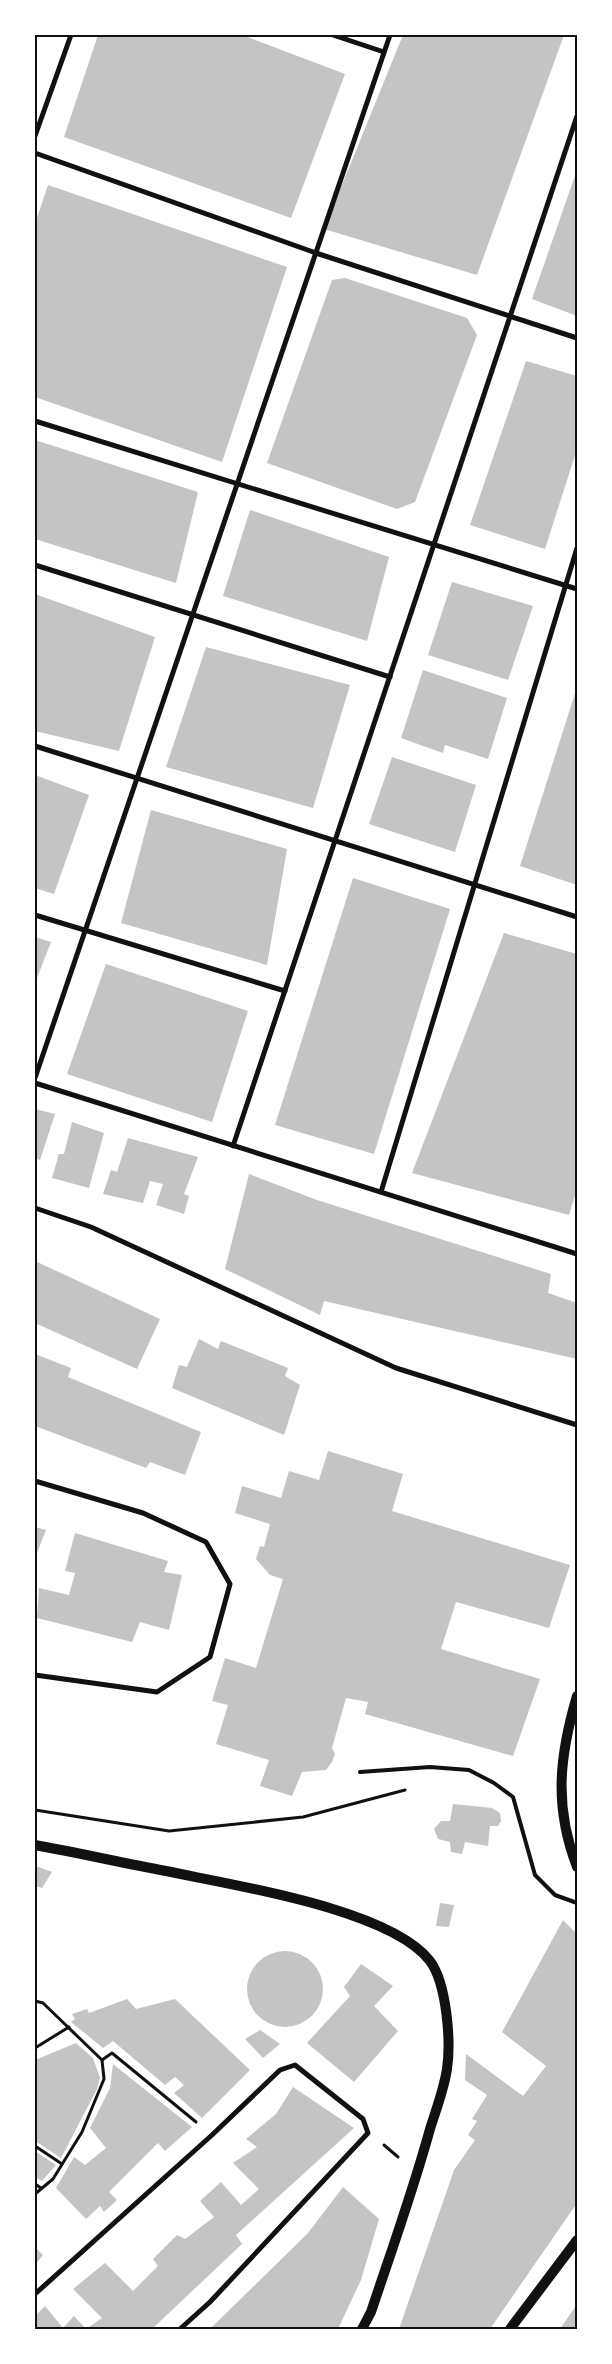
<svg xmlns="http://www.w3.org/2000/svg" width="612" height="2364" viewBox="0 0 612 2364" font-family="Barlow,sans-serif">
  <style>
    .building { fill: #c4c4c4 }
    .lines { fill: none; stroke-linecap: round; stroke-linejoin: round }
    .path { stroke: #111; stroke-width: 3 }
    .service { stroke: #111; stroke-width: 4 }
    .minor { stroke: #111; stroke-width: 5 }
    .secondary { stroke: #111; stroke-width: 10 }
    .neatline { fill: none; stroke: #111; stroke-width: 2 }
  </style>
  <rect width="100%" height="100%" fill="#fff"/>
  <g class="building">
    <path d="M98,35h144l103,39 -54,144 -227,-81z"/>
    <path d="M403,35h161l-87,240 -153,-46z"/>
    <path d="M577,170v146l-45,-17z"/>
    <path d="M48,185l239,82 -65,195 -187,-65v-173z"/>
    <path d="M345,278l122,40 10,17 -62,167 -18,7 -130,-46 65,-183z"/>
    <path d="M526,361l51,15v73l-32,100 -75,-24z"/>
    <path d="M35,440l163,52 -22,91 -141,-44z"/>
    <path d="M250,510l139,47 -22,84 -144,-45z"/>
    <path d="M452,582l81,24 -25,74 -80,-25z"/>
    <path d="M35,594l120,43 -36,114 -84,-20z"/>
    <path d="M206,647l144,38 -37,123 -147,-41z"/>
    <path d="M423,670l84,28 -19,61 -43,-14 -2,8 -42,-15z"/>
    <path d="M577,687v198l-57,-19z"/>
    <path d="M392,757l84,28 -21,67 -86,-28z"/>
    <path d="M35,775l54,20 -35,99 -19,-6z"/>
    <path d="M151,810l136,39 -20,116 -146,-42z"/>
    <path d="M353,878l97,31 -76,245 -99,-29z"/>
    <path d="M504,933l73,21v235l-8,26 -157,-42z"/>
    <path d="M35,937l16,5 -16,41z"/>
    <path d="M106,964l142,47 -36,111 -145,-48z"/>
    <path d="M35,1109l20,5 -15,46 -5,-2z"/>
    <path d="M72,1122l32,11 -15,55 -37,-10 7,-24h5z"/>
    <path d="M128,1138l70,19 -14,37 5,2 -5,18 -28,-9 7,-21 -13,-3 -7,22 -40,-9 8,-24 6,2z"/>
    <path d="M249,1174l68,26 234,74 -3,19 29,10v56l-253,-58 -4,14 -95,-46z"/>
    <path d="M35,1261l125,58 -23,50 -102,-46z"/>
    <path d="M199,1339l19,10 3,-8 67,27 -3,8 15,9 -16,50 -112,-47 7,-23 8,2z"/>
    <path d="M35,1354l36,14 -3,9 133,55 -16,43 -35,-13 -4,6 -111,-42z"/>
    <path d="M328,1451l75,23 -11,37 178,54 -21,63 -93,-26 -15,47 99,30 -27,77 -148,-42 3,-12 -22,-4 -14,50 3,6 -3,8 -6,8 -24,2 -10,24 -32,-10 9,-26 -53,-16 12,-39 -16,-4 13,-43 31,10 27,-89 -13,-4 -14,-16 4,-13 4,1 6,-23 -35,-11 7,-27 39,12 8,-27 30,9z"/>
    <path d="M35,1527l11,3 -11,28z"/>
    <path d="M75,1533l93,28 -4,11 18,3 -13,55 -29,-8 -8,20 -95,-24 2,-30 30,7 6,-22 -10,-2z"/>
    <path d="M453,1804l39,4 8,5 1,8 -3,5h-8l-2,20 -23,-4 -3,12 -11,-2 -1,-10 -12,-3 -4,-10 7,-8h9z"/>
    <path d="M36,1866l16,6 -10,16 -7,-2z"/>
    <path d="M440,1903l14,2 -5,22 -13,-1z"/>
    <path d="M563,1920l14,14v269l-87,126h-91l55,-159 21,-30 -7,-5 9,-14 -5,-2 15,-24 -22,-15 1,-26 57,42 23,-30 -44,-34z"/>
    <circle cx="285" cy="1989" r="38"/>
    <path d="M361,1964l32,22 -19,20 24,25 -44,51 -47,-39 43,-47 -6,-9z"/>
    <path d="M127,1999l9,10 39,-10 75,71 -48,48 -28,-25 10,-8 -9,-8 -10,8 -52,-44 -10,7 -32,-26 4,-3 -3,-5 15,-5 2,4z"/>
    <path d="M260,2030l20,14 -17,14 -18,-19z"/>
    <path d="M76,2043l17,15 7,20 -3,11 -36,69 -26,-17v-81z"/>
    <path d="M113,2064l79,63 -27,24 -7,-8 -49,49 8,8 -13,12 -4,-6 -14,13 -30,-31 18,-31 11,8 21,-17 -16,-20 20,-40z"/>
    <path d="M293,2087l61,41 -118,107 6,9 -90,85h-117v-13l10,-10 18,22 11,-12 12,13 16,-11 -29,-29 32,-26 28,28 25,-25 -5,-7 24,-24 8,4 29,-22 -14,-16 21,-19 20,23 18,-16 -26,-26 24,-16 -11,-8 30,-25z"/>
    <path d="M35,2151l21,14 -14,16 -7,-4z"/>
    <path d="M343,2187l36,32 -18,61 -23,49h-128l98,-96z"/>
    <path d="M35,2247l8,8 -8,10z"/>
    <path d="M577,2304v25h-17z"/>
  </g>
  <g class="lines">
    <g class="path">
      <path d="M35,1810l134,21 134,-14 102,-27"/>
      <path d="M35,2001l8,2 59,57 2,19 -22,53 -29,47 -18,15"/>
      <path d="M35,2048l34,-21"/>
      <path d="M102,2060l10,-7 84,69"/>
      <path d="M384,2145l14,12"/>
      <path d="M35,2146l27,18"/>
      <path d="M35,2184l6,4"/>
    </g>
    <path class="service" d="M360,1772l70,-5 39,3 25,13 19,14 22,78 20,20 22,8"/>
    <g class="minor">
      <path d="M333,35l51,17"/>
      <path d="M35,136l36,-101"/>
      <path d="M35,153l281,100 261,85"/>
      <path d="M35,421l542,168"/>
      <path d="M35,565l355,112"/>
      <path d="M35,746l542,171"/>
      <path d="M35,915l250,76"/>
      <path d="M35,1078l355,-1043"/>
      <path d="M35,1083l542,171"/>
      <path d="M233,1146l344,-1030"/>
      <path d="M381,1192l196,-644"/>
      <path d="M35,1208l56,19 305,141 181,57"/>
      <path d="M35,1481l108,32 63,29 24,42 -20,73 -53,35 -122,-17"/>
      <path d="M35,2294l177,-159 68,-65 15,-5 68,54 5,14 -158,169 -30,27"/>
    </g>
    <g class="secondary">
      <path d="M577,1696c-18,61 -23,111 0,171"/>
      <path d="M35,1845c44,8 88,18 131,26 66,14 224,38 264,90 17,23 21,81 17,108 -3,20 -11,41 -17,60 -17,62 -39,123 -59,183l-9,17"/>
      <path d="M510,2329l67,-89"/>
    </g>
  </g>
  <rect width="612" height="2364" fill="none" stroke="#ffffff" stroke-width="72"/>
  <rect x="36" y="36" width="540" height="2292" class="neatline"/>
</svg>
